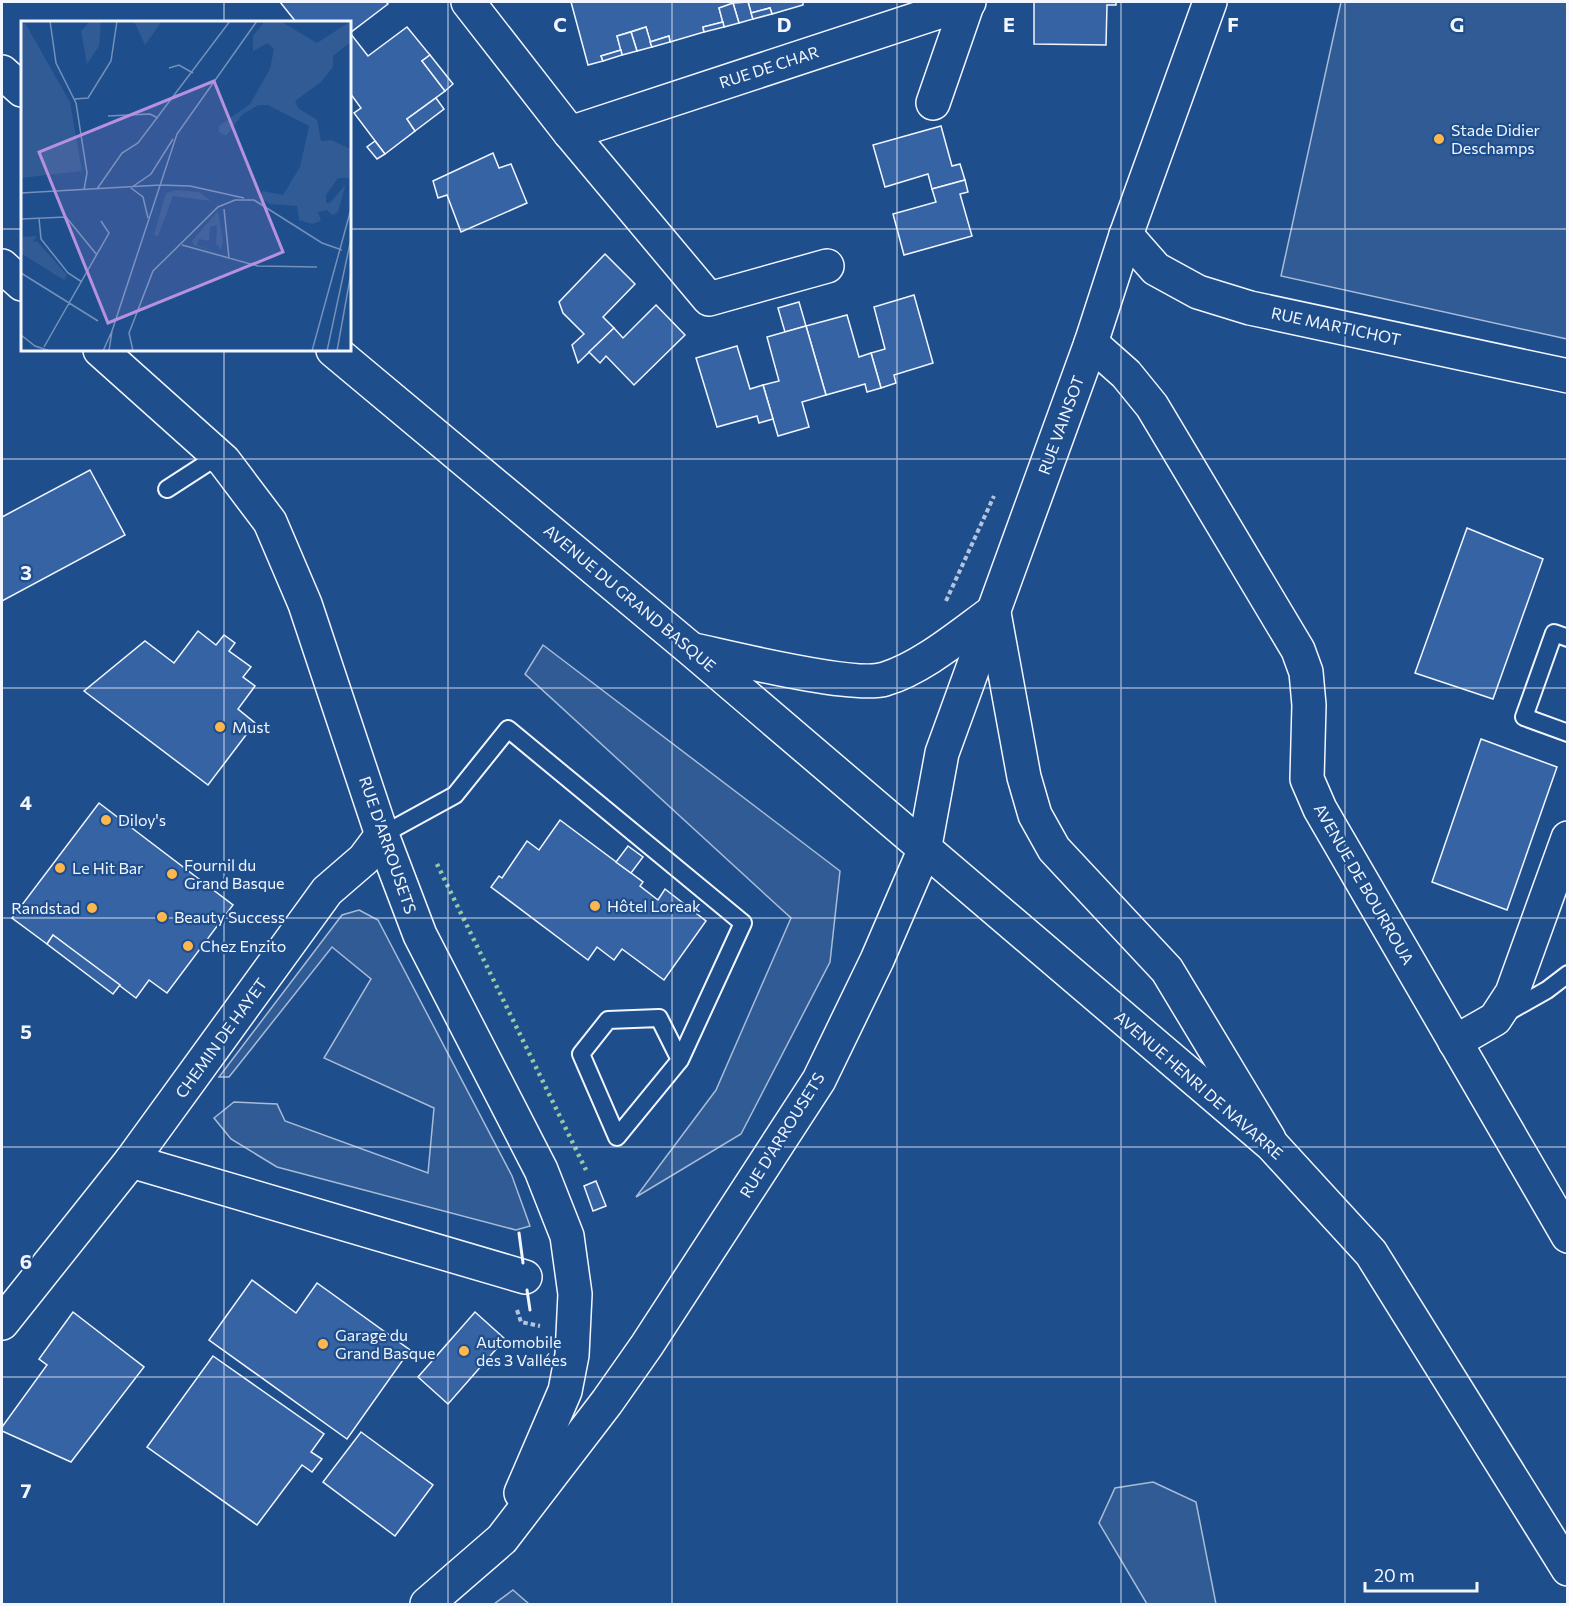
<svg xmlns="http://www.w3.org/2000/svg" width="1569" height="1606" viewBox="0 0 1569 1606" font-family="Commissioner,sans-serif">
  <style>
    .green { fill: #305b95; stroke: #a8bbd7; stroke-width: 1.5 }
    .building { fill: #3563a3; stroke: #f2f6ff; stroke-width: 1.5 }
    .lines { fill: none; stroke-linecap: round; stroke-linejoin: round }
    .lane-casing { stroke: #f2f6ff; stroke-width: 20 }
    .street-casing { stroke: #f2f6ff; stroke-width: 36 }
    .secondary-casing { stroke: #f2f6ff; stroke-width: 36 }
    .primary-casing { stroke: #f2f6ff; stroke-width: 36 }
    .path { stroke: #b3c4dc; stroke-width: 4; stroke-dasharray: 4.5 3; stroke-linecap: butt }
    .lane { stroke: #1f4e8c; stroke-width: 16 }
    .street { stroke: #1f4e8c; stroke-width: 33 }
    .secondary { stroke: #1f4e8c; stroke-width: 33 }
    .primary { stroke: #1f4e8c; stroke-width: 33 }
    .hedge { stroke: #97c8a6; stroke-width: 4.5; stroke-dasharray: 3 4.5; stroke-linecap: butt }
    .wall { stroke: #f2f6ff; stroke-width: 3 }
    .grid { fill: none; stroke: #f2f6ff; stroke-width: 1.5; stroke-opacity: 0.55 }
    .poi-dot { fill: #ffb74d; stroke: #1f4e8c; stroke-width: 2 }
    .labels { text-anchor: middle; stroke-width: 4.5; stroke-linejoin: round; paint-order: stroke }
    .street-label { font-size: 16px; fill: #f2f6ff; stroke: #1f4e8c }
    .poi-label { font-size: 16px; fill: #f2f6ff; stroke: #1f4e8c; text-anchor: start }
    .inset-road { fill: none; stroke: #7391ba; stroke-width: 1.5 }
    .view { fill: #b691df; fill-opacity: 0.15; stroke: #b691df; stroke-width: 3 }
    .inset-edge { fill: none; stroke: #f2f6ff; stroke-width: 3 }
    .grid-label { font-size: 20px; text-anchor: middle; font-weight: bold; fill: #f2f6ff; stroke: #1f4e8c; stroke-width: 4.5; stroke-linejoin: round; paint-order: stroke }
  </style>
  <rect width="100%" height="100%" fill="#1f4e8c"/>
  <g class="green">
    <path d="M1341,2h226v337l-286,-63z"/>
    <path d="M543,645l297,226 -10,91 -89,172 -105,63 80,-107 75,-172 -266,-244z"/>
    <path d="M359,910l19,10 134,256 18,50 -14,4 -239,-63 -46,-28 -17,-21 20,-16 43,2 8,17 143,52 6,-65 -110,-50 47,-79 -39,-32 -103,130h-10l123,-162z"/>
    <path d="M1153,1482l43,20 20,102h-69l-48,-81 16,-35z"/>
    <path d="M513,1590l16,14h-35z"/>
  </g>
  <g class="building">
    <path d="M280,2h106l2,2 -38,29 18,23 39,-29 23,28 -8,6 23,30 -38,28 8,12 -30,23 -31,-41 7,-5 -11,-15v-71h-54z"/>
    <path d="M571,2h169l-21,6 4,14 -20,5 1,5 -34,10 -1,-6 -19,6 -4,-15 -29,9 4,14 -20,6 2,5 -15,4z"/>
    <path d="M748,2h55v3l-31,9 -2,-6 -19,5z"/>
    <path d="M748,2l5,17 -14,4 -6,-20z"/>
    <path d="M1034,2h82v3h-9l-1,40 -72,-1z"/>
    <path d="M733,3l6,20 -15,4 -5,-19z"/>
    <path d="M770,8l2,6 -19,5 -2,-6z"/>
    <path d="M723,22l1,5 -20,5 -1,-5z"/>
    <path d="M646,27l6,20 -15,4 -6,-19z"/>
    <path d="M631,32l6,19 -15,4 -5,-19z"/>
    <path d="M669,36l1,6 -18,5 -2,-5z"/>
    <path d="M621,50l1,5 -19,6 -2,-5z"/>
    <path d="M430,55l23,29 -8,7 -23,-30z"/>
    <path d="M436,98l8,11 -29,22 -8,-12z"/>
    <path d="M941,126l11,40 8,-2 5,16 -33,9 -4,-15 -43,13 -12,-42z"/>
    <path d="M375,141l10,13 -8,5 -10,-12z"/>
    <path d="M493,153l6,15 12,-4 16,39 -66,29 -14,-37 -9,3 -5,-17z"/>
    <path d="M965,180l3,12 -8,2 12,42 -68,19 -11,-41 43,-12 -4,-13z"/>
    <path d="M605,254l30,30 -32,33 11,11 -36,35 -6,-18 12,-11 -21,-21 -4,-11z"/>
    <path d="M914,295l19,68 -39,12 2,8 -15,5 -10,-35 14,-4 -11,-42z"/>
    <path d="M799,302l7,24 -21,6 -7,-24z"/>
    <path d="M656,305l29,30 -51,50 -28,-29 -6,7 -11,-11 25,-24 9,10z"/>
    <path d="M847,315l12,42 12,-4 10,35 -14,4 -2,-8 -39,11 -20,-69z"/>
    <path d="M806,326l20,69 -24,7 7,25 -31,9 -15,-51 16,-4 -12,-44z"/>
    <path d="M737,346l13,43 13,-4 10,34 -14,4 -2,-7 -40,11 -21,-69z"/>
    <path d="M90,470l35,65 -123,66v-84z"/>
    <path d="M1467,528l76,31 -50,140 -78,-26z"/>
    <path d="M198,631l18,14 8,-10 11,8 -6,8 22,16 -8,10 12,9 -17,23 17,14 -47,62 -124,-94 61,-50 29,22z"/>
    <path d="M1481,739l76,28 -50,143 -75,-28z"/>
    <path d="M99,803l134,102 -66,88 -18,-13 -13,18 -83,-63 -6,9 -35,-26z"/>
    <path d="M560,820l83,62 -3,4 18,14 7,-11 41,32 -42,59 -42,-31 -8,11 -17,-13 -9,13 -97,-73 8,-11 3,2 25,-37 12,9z"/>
    <path d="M628,846l15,11 -12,16 -15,-11z"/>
    <path d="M53,935l67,50 -7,9 -66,-50z"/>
    <path d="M596,1181l10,25 -13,5 -9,-25z"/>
    <path d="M252,1280l44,33 21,-30 93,67 -63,89 -138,-99z"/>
    <path d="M73,1312l71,55 -73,95 -69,-31v-4l45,-62 -8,-6z"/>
    <path d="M475,1312l30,27 -57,65 -30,-27z"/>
    <path d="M213,1356l111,78 -13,18 11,7 -10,13 -10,-7 -45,60 -110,-78z"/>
    <path d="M361,1432l72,53 -38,51 -72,-54z"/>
  </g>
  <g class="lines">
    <defs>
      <g id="lane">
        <path d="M167,489l51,-33"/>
        <path d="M1568,638l-14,-5 -30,84 44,16"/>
        <path d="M382,835l73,-40 53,-66 235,194 -63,137 -63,77 -36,-83 27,-34 51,-2 21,42"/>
        <path d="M1508,1012l39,-22 21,-16"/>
      </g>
      <g id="street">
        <path d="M468,2l102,131 139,166 118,-33"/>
        <path d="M933,103l35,-101"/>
        <path d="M570,133l399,-131"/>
        <path d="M1126,235l30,34 42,23 52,16 318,68"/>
        <path d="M1091,343l35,31 26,32 146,244 8,22 3,33 -2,74 13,30 248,427"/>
        <path d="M1455,1042l40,-23 17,-26 56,-155"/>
        <path d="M131,1161l394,116"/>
        <path d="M2,1323l129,-162 196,-270 37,-32 18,-24"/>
      </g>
      <g id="secondary">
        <path d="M2,266l20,18"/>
        <path d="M100,350l124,111 46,61 35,82 77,231 38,100 121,235 26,66 8,58 -3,61 -7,36 -44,102"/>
        <path d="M994,613l30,164 11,38 19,34 113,121 102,169"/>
        <path d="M427,1604l75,-65 105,-137 40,-57 172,-265 58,-120 47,-109 18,-98 149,-410 35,-108 84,-233"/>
      </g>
      <g id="primary">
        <path d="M2,72l20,18"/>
        <path d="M333,350l359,300 580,495 99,108 197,316"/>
        <path d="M694,650c37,8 160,39 191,29 37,-11 77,-45 109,-68"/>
      </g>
    </defs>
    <use href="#lane" class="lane-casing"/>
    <use href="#street" class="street-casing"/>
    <use href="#secondary" class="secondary-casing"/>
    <use href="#primary" class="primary-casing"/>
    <g class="path">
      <path d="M946,601l48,-105"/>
      <path d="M517,1310l4,12 19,4"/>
    </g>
    <use href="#lane" class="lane"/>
    <use href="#street" class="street"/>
    <use href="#secondary" class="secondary"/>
    <use href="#primary" class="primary"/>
    <path class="hedge" d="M437,864l149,306"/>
    <g class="wall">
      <path d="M519,1233l4,30"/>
      <path d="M527,1290l3,20"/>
    </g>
  </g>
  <path class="grid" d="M224,2v20M448,2v1602M672,2v1602M897,2v1602M1121,2v1602M1345,2v1602M2,229h20M350,229h1218M224,350v1254M2,459h1566M2,688h1566M2,918h1566M2,1147h1566M2,1377h1566"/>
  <g class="poi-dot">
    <circle cx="1439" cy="139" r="6"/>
    <circle cx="220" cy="727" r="6"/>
    <circle cx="106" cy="820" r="6"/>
    <circle cx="60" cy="868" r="6"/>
    <circle cx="172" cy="874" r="6"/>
    <circle cx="595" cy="906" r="6"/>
    <circle cx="92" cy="908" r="6"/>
    <circle cx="162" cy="917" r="6"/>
    <circle cx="188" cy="946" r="6"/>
    <circle cx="323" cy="1344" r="6"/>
    <circle cx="464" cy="1351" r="6"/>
  </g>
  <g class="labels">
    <g class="street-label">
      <text transform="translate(769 67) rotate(-18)" y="6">RUE DE CHAR</text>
      <text transform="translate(1336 326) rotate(12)" y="6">RUE MARTICHOT</text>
      <text transform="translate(1061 425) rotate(-70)" y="6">RUE VAINSOT</text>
      <text transform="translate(630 598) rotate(40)" y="6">AVENUE DU GRAND BASQUE</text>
      <text transform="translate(388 845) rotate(71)" y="6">RUE D'ARROUSETS</text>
      <text transform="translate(1364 884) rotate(60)" y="6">AVENUE DE BOURROUA</text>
      <text transform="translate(221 1038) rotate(-54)" y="6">CHEMIN DE HAYET</text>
      <text transform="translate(1199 1085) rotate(41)" y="6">AVENUE HENRI DE NAVARRE</text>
      <text transform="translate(782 1135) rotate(-58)" y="6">RUE D'ARROUSETS</text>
    </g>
    <g class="poi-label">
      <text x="1451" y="136">Stade Didier<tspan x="1451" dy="18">Deschamps</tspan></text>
      <text x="232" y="733">Must</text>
      <text x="118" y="826">Diloy's</text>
      <text x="184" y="871">Fournil du<tspan x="184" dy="18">Grand Basque</tspan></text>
      <text x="72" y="874">Le Hit Bar</text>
      <text x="607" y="912">Hôtel Loreak</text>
      <text x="80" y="914" text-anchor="end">Randstad</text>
      <text x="174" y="923">Beauty Success</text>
      <text x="200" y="952">Chez Enzito</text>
      <text x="335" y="1341">Garage du<tspan x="335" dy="18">Grand Basque</tspan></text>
      <text x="476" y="1348">Automobile<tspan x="476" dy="18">des 3 Vallées</tspan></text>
    </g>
  </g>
  <g transform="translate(21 21)">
    <rect width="330" height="330" fill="#1f4e8c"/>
    <path d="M69,0h11l-2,25 -12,18 -6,-33zM113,0h28l-17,24zM244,0h15l37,22 34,-22v21l-18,14v11l-12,15 -26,19 3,7 19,12 4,21 10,-1 20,9 -2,29h-11l-12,17v8h4l16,-19 -8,28 -6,3 -5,-5 -9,2 3,9 -9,3 -13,-4 -2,-14 -27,-2 -11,-7 4,-6 20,4 17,-28 9,-41 -41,-21h-10l-16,10 -16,21 -7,-4v-6l31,-22 20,-35 4,-20 -6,-6 -15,8v-15zM4,2l45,79 12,69 -61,7v-153zM155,169l23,2 12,9 -38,-5 -15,40 -4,-1 12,-42zM197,190l5,30 -2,9 -5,-6 1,-19 -7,2 -1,14 -10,-2 -2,6 19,7 -23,-7 -1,-4zM16,215l-4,6 4,-1 30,34 -3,5 -42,-26 -1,-17z" fill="#305b95"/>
    <path class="inset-road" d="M29,0l6,42 20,40 11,70 -3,17M148,47l10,-3 14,8M54,78l13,-1 23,-37 6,-40M87,95l42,-2 8,4M139,164l30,1 54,12M111,166l19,-13 22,-35M110,167l12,9 5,21M76,168l25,-36 16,-10 92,-122M0,172l139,-8M233,179l68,43 20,7M203,188l5,49M18,197l2,21 27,34 14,9M0,198l45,-2 31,38M161,224l76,21 59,1M0,252l77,48M0,314l14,11 15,5M23,326l65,-114 -8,-12M82,330l9,-20M88,330l3,-20 65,-197 80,-113M112,330l-4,-18 24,-62 65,-64 17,-7h19M291,330l39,-142M306,330l24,-112M316,330l14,-78"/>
    <path class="view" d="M193,60l69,171 -175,71 -69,-171z"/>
    <rect width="330" height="330" class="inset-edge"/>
  </g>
  <g class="grid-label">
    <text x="560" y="32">C</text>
    <text x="784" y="32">D</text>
    <text x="1009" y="32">E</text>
    <text x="1233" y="32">F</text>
    <text x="1457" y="32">G</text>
    <text x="26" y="580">3</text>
    <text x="26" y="810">4</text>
    <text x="26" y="1039">5</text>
    <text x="26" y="1269">6</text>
    <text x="26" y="1498">7</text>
  </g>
  <rect width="1569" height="1606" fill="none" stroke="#f2f6ff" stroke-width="6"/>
  <path d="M1365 1582v9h112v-9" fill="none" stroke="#f2f6ff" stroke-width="3"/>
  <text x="1374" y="1582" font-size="18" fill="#f2f6ff" stroke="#1f4e8c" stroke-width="4.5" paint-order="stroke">20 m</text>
</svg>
